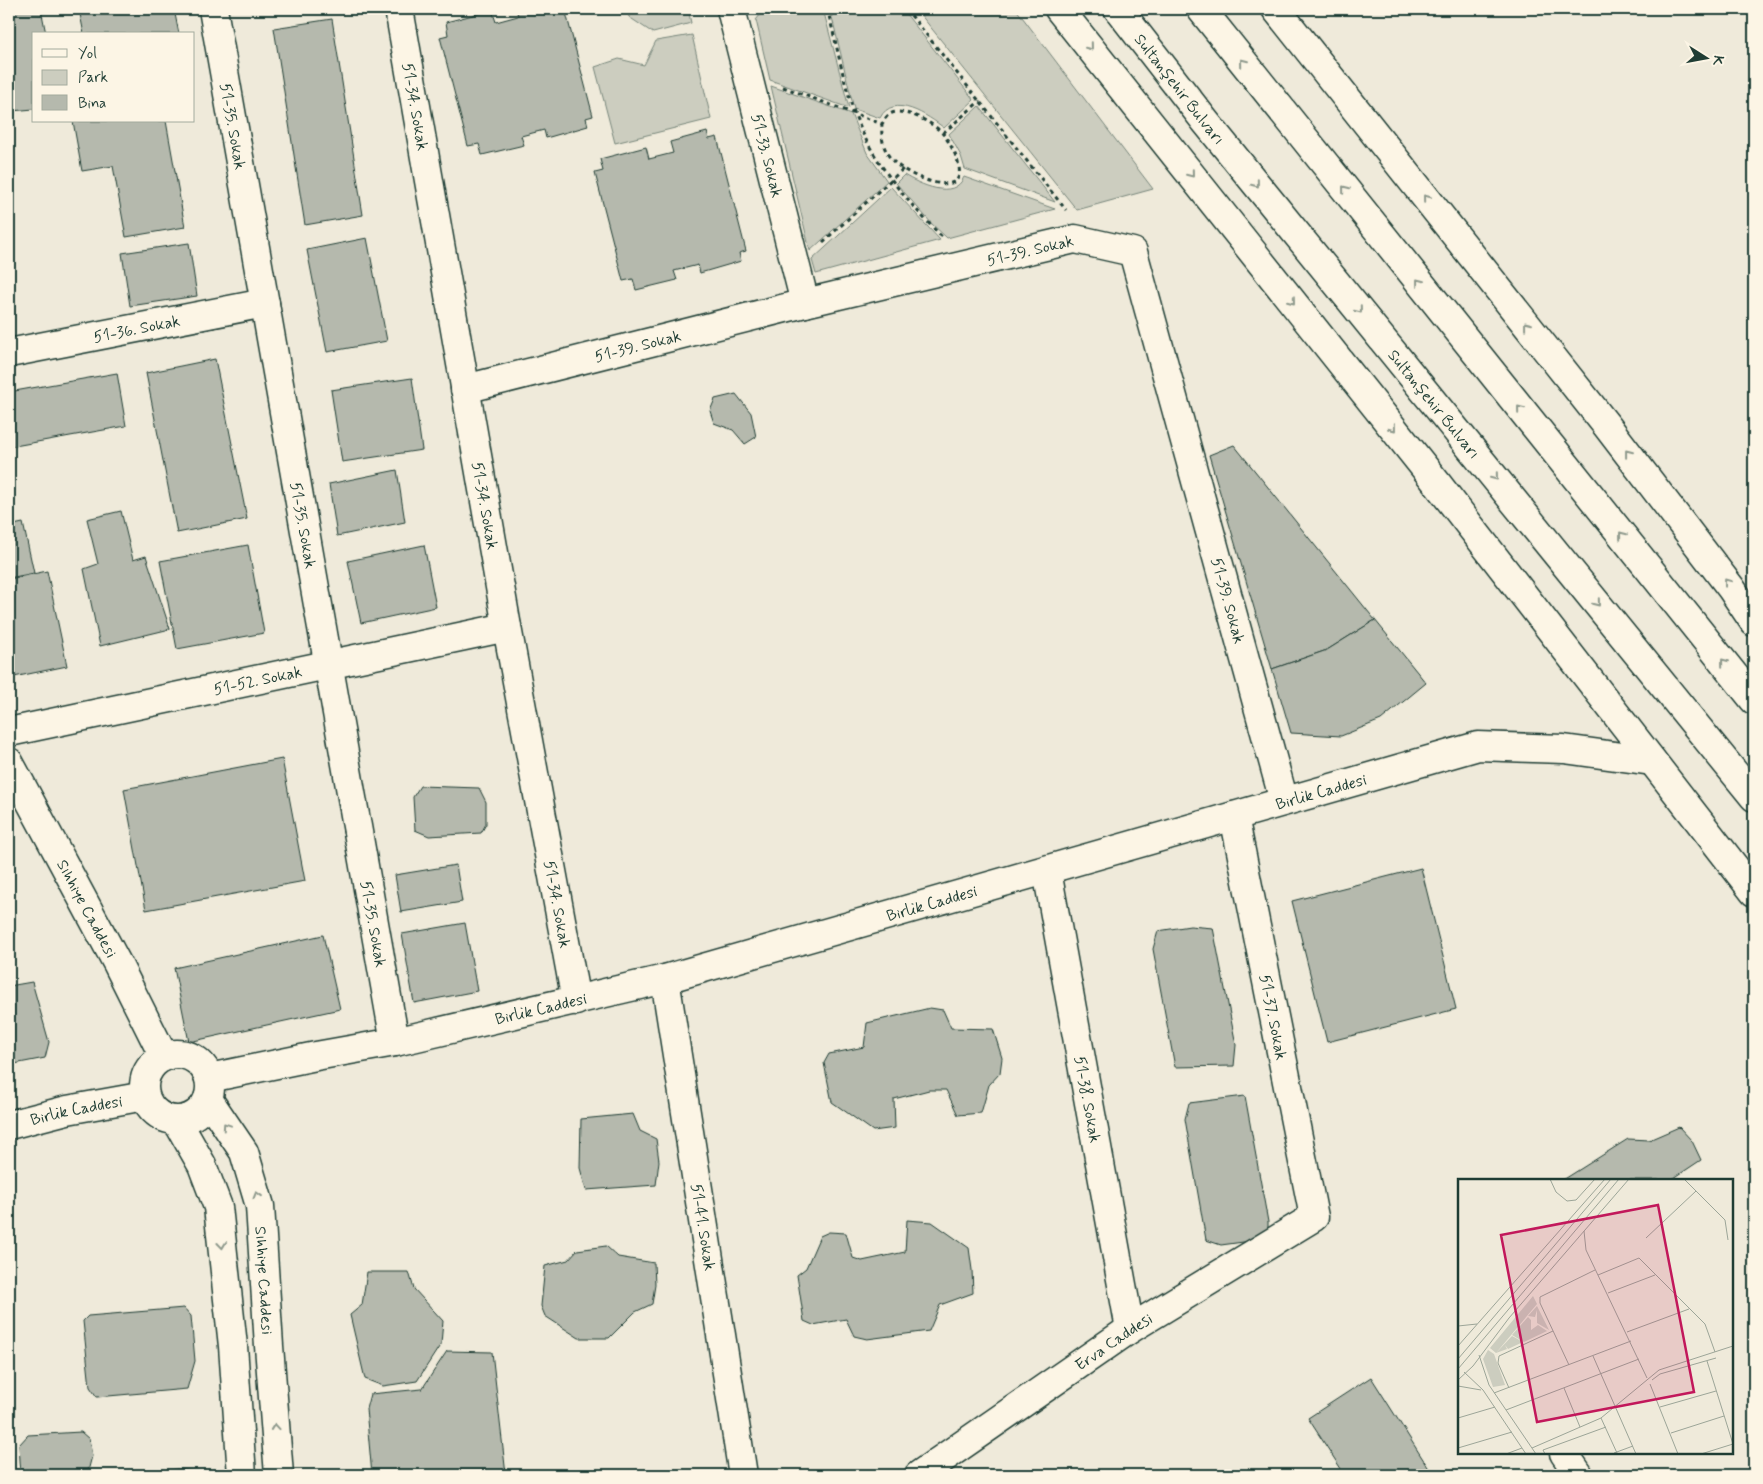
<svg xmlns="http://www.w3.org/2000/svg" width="1763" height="1484" viewBox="0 0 1763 1484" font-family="Mynerve,sans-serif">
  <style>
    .green { fill: #cccdbf; stroke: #76857a }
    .building { fill: #b5b9ad; stroke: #1f3d34 }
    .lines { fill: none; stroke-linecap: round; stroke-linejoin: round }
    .minor-casing { stroke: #1f3d34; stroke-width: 31 }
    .major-casing { stroke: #1f3d34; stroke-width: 31 }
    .highway-casing { stroke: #1f3d34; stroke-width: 31 }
    .path { stroke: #1f3d34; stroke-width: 3; stroke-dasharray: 4 4; stroke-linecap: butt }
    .minor { stroke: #fcf5e5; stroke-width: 28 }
    .major { stroke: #fcf5e5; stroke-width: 28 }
    .highway { stroke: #fcf5e5; stroke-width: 28 }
    .oneway { stroke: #8e998c }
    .labels { text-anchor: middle; stroke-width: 4.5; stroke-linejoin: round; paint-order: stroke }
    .street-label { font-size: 16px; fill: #1f3d34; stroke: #fcf5e5 }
    .inset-road { fill: none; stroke: #9ca598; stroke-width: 1 }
    .view { fill: #c2185b; fill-opacity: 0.15; stroke: #c2185b; stroke-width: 2.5 }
    .inset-edge { fill: none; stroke: #1f3d34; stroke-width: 2.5 }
  </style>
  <rect width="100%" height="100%" fill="#efeada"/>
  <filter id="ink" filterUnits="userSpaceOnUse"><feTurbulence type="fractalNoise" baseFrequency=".02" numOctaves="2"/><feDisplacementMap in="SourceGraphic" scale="10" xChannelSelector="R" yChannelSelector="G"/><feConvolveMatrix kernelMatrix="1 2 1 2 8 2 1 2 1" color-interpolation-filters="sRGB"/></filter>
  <g filter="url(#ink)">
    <g class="green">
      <path d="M627,9h61l3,14 -38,10 -24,-16z"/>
      <path d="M765,9h58l26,99 -79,-28 -14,-60z"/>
      <path d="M830,9h72l72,91 -30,28c-15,-12 -51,-36 -64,-10l-26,-9z"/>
      <path d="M916,9h100l137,180 -76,21z"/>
      <path d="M692,35l19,84 -96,24 -20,-76 24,-8 25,6 12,-24z"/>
      <path d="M771,86l80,28 16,39 20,28 -77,70z"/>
      <path d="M979,106l76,96 -90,-33 -4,-13 -12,-22z"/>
      <path d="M904,175c15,9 50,26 60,2l91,32 -108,29 -14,-13 -37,-42z"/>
      <path d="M891,187l49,53 -124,34 -4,-14z"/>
    </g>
    <g class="building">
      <path d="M9,9h32l5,25h-12v75l-23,2 -2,-11z"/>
      <path d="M79,9h95l5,25h-95z"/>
      <path d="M516,9h49l28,107 -7,2 2,8 -42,12 -2,-8 -23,6 3,9 -42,10 -3,-11 -11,2 -28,-109 8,-2 -2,-13 46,-12 4,12 22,-6z"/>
      <path d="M332,19l31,196 -58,10 -31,-197z"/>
      <path d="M73,121h93l19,106 -59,10 -13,-71 -31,5z"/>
      <path d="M707,132l2,7 8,-2 29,114 -7,2 2,8 -41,12 -2,-8 -24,6 3,9 -41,10 -3,-11 -10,2 -28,-108 8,-2 -3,-12 46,-12 3,12 24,-6 -3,-11z"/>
      <path d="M367,238l20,103 -60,11 -20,-102z"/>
      <path d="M189,243l8,53 -67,10 -8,-53z"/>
      <path d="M215,359l32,160 -70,14 -31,-160z"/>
      <path d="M117,373l9,53 -117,21v-55z"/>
      <path d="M412,378l10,72 -80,12 -11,-72z"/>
      <path d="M736,394l15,19 5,24 -11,7 -12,-14 -19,-7 -4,-12 5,-12z"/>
      <path d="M1234,445l141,175 -48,30 -55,19 -63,-214z"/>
      <path d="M397,470l8,52 -68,14 -8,-52z"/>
      <path d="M121,511l12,49 13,-4 24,73 -70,17 -16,-77 14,-5 -11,-45z"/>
      <path d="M23,523l11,50 -25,5v-52z"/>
      <path d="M248,545l16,88 -87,16 -17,-88z"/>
      <path d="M424,545l12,62 -75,16 -13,-62z"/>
      <path d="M47,571l20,95 -58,12v-99z"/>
      <path d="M1375,620l51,63 -45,37 -40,16 -50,-3 -19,-64 55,-19z"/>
      <path d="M282,759l23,122 -159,29 -22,-121z"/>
      <path d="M420,786l59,2 7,14v22l-5,9 -52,3 -14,-6 -2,-33z"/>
      <path d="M456,865l6,37 -61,10 -6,-37z"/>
      <path d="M1421,868l35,141 -129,33 -35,-141z"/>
      <path d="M465,923l12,68 -63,12 -12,-69z"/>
      <path d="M1190,926l23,2 23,117 -2,21 -59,1 -22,-118 5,-18z"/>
      <path d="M323,935l17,74 -151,33 -15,-74z"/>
      <path d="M32,982l17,60 -4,16 -36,7v-79z"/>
      <path d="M930,1008l13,2 8,18 42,1 9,29 -2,15 -11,12 -8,28 -23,2 -12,-25h-17l-35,9 1,29 -22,3 -41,-29 -8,-39 5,-9 35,-7 3,-24z"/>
      <path d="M1245,1096l23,126v11l-10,7 -37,5 -15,-5 -21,-121 4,-16z"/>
      <path d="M633,1114l7,17 16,8 3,22 -3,24 -70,5 -6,-22 1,-49z"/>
      <path d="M1679,1127l13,14 9,19 -30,20h-108l65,-41 21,1z"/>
      <path d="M907,1220l25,2 37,26 3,22 1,23 -33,12 -11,26 -62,8 -13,-3 -8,-17 -33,6 -9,-4 -7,-46 9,-7 14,-32 9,-4 17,1 7,25 9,3 43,-9z"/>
      <path d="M606,1246l12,11 36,6 1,22 -3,19 -17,8 -26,26h-30l-34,-22 -4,-10 4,-40 23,-6 9,-10z"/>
      <path d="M367,1272h42l5,17 29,32 -2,23 -24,37 -34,5 -18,-7 -15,-64 12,-10z"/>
      <path d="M184,1308l7,8 4,45 -8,28 -90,8 -7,-10 -7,-66 5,-5z"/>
      <path d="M447,1351l45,1 14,123h-134l-6,-66 4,-15 52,-5z"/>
      <path d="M1371,1377l62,98h-88l-37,-57z"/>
      <path d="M81,1432l8,7 3,17 -5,19h-66l-2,-30 9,-10z"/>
      <path d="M177,1469l28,3 1,3h-71z"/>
      <path d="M623,1474h21l2,1h-24z"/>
    </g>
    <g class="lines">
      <defs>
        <g id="minor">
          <path id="s1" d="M213,9l182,1033"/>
          <path id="s2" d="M399,9l108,618 69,374"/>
          <path id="s3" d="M731,9l74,294"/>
          <path id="s4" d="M9,353l256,-50"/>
          <path id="s5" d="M465,389l340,-86 270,-64 58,13 151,549"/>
          <path id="s6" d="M9,732l498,-105"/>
          <path id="s7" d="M9,762l109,203 46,92"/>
          <path id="s8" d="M1047,871l83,458"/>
          <path id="s9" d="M665,979l78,496"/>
          <circle cx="177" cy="1087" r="33"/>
          <path id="s10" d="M209,1078l107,-22 79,-14 270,-63 813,-233 86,3 88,12"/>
          <path id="s11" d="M208,1099l36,53 16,54 9,140 10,129"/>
          <path d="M177,1121l25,44 16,42 15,139 9,129"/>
          <path id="s12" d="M9,1125l58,-15 78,-14"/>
          <path d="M1564,1453l15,22"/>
          <path id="s13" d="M919,1475l211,-146 184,-112 -80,-401"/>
        </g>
        <g id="major">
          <path d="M1059,9l377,473 318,410"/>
          <path d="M1276,9l331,417 124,162 23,34"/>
        </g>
        <g id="highway">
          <path id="s14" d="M1118,9l87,112 549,676"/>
          <path d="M1201,9l553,691"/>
        </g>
      </defs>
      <use href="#minor" class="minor-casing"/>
      <use href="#major" class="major-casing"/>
      <use href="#highway" class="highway-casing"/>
      <g class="path">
        <path d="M827,9c10,34 15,69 27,103 17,49 53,89 89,126"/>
        <path d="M906,9l160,201"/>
        <path d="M783,87l99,37c3,-4 4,-9 10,-11 13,-5 42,10 51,21 7,8 28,44 8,49 -17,4 -48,-11 -59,-23 -9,-10 -11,-23 -10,-36"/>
        <path d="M943,133l37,-32"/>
        <path d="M823,242l81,-74"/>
      </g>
      <use href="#minor" class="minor"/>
      <use href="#major" class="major"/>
      <use href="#highway" class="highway"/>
    </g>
    <defs><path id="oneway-chevron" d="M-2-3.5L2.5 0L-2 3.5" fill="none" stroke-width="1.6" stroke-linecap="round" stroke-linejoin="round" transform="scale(1.25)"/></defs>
    <g class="oneway">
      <use href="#oneway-chevron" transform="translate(1090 47) rotate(51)"/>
      <use href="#oneway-chevron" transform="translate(1243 62) rotate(-129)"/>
      <use href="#oneway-chevron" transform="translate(1191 174) rotate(51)"/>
      <use href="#oneway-chevron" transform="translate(1256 184) rotate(51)"/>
      <use href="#oneway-chevron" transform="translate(1345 189) rotate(-129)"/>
      <use href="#oneway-chevron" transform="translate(1426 198) rotate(-129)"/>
      <use href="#oneway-chevron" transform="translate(1419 282) rotate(-129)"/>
      <use href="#oneway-chevron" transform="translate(1292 301) rotate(51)"/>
      <use href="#oneway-chevron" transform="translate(1359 310) rotate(51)"/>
      <use href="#oneway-chevron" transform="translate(1527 325) rotate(-128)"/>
      <use href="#oneway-chevron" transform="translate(1520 409) rotate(-129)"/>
      <use href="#oneway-chevron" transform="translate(1393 428) rotate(51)"/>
      <use href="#oneway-chevron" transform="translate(1628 453) rotate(-128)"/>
      <use href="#oneway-chevron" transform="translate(1495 477) rotate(51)"/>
      <use href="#oneway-chevron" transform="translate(1622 535) rotate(-129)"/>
      <use href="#oneway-chevron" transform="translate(1727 582) rotate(-127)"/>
      <use href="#oneway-chevron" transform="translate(1597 603) rotate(51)"/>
      <use href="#oneway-chevron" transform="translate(1724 662) rotate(-129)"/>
      <use href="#oneway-chevron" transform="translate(226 1126) rotate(-124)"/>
      <use href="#oneway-chevron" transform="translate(257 1195) rotate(-107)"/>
      <use href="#oneway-chevron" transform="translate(222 1245) rotate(84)"/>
      <use href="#oneway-chevron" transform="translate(275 1427) rotate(-95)"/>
    </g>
  </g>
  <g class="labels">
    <g class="street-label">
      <text dy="6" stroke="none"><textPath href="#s14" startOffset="101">Sultanşehir Bulvarı</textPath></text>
      <text dy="6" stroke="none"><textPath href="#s2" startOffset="99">51-34. Sokak</textPath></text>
      <text dy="6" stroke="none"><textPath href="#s1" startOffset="119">51-35. Sokak</textPath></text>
      <text dy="6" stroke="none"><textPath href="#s3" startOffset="151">51-33. Sokak</textPath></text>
      <text dy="6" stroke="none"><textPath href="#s5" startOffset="582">51-39. Sokak</textPath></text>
      <text dy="6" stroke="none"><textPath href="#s4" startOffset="130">51-36. Sokak</textPath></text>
      <text dy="6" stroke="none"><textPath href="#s5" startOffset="178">51-39. Sokak</textPath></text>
      <text dy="6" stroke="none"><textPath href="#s14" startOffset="506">Sultanşehir Bulvarı</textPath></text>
      <text dy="6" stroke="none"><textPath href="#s2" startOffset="504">51-34. Sokak</textPath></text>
      <text dy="6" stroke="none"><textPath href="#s1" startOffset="524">51-35. Sokak</textPath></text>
      <text dy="6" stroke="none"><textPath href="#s5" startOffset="1049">51-39. Sokak</textPath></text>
      <text dy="6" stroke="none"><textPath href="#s6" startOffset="254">51-52. Sokak</textPath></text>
      <text dy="6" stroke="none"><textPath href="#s10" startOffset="1149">Birlik Caddesi</textPath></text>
      <text dy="6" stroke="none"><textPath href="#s2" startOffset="909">51-34. Sokak</textPath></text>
      <text dy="6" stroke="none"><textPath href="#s10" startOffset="744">Birlik Caddesi</textPath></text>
      <text dy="6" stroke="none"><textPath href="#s7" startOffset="166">Sıhhiye Caddesi</textPath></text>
      <text dy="6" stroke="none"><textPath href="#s1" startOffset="929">51-35. Sokak</textPath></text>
      <text dy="6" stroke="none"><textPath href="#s10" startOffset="339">Birlik Caddesi</textPath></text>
      <text transform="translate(1274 1017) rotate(79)" y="6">51-37. Sokak</text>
      <text dy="6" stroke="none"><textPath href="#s8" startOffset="232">51-38. Sokak</textPath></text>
      <text dy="6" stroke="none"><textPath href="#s12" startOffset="69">Birlik Caddesi</textPath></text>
      <text dy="6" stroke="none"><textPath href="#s9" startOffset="251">51-41. Sokak</textPath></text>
      <text dy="6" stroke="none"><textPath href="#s11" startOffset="195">Sıhhiye Caddesi</textPath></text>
      <text dy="6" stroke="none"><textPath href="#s13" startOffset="236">Erva Caddesi</textPath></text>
    </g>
  </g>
  <g transform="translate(1458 1179)">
    <rect width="275" height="275" fill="#efeada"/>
    <path d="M75,117l4,8 -41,49 -6,-5zM79,127l12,24 -12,-7v-13l-2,7 -7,-1zM70,138l3,3v10l7,-5 9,6 -23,11 -12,-7zM54,157l11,6 -15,7 -3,-4 2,4 -11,4zM30,171l6,4 11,31 -12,2 -10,-28z" fill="#cccdbf"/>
    <path class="inset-road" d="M92,0l6,13 11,9 9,-1 19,-21M226,0l41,41 3,20M126,52l2,19 61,128M188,59l50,-47M140,96l41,-17 66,66 10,28M150,114l47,-18M0,147l19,-2M169,153l62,-23M0,167l147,-167M21,176l10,30 47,69M135,177l43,98M0,180l153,-180M111,186l-29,-62v-6l55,-27M0,190l161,-190M6,193l19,18 43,64M0,201l15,-14 36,-48 120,-139M194,201l8,-6 56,-16M192,205l28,70M0,207l23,4M51,209l-11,-25 1,-7 54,-25M106,209l16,39M36,214l137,-52M202,228l56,-16M48,231l133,-51M0,239l37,-11M143,239l16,35M213,254l53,-17M0,269l54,-16M74,269l69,-30 58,-48 74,-24M156,274l19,-7M48,275l16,-6M87,275l-2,-4 63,-23M243,275l32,-10 -26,-83"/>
    <path class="view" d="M200,26l36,187 -157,30 -36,-187z"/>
    <rect width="275" height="275" class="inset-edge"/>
  </g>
  <rect width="1763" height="1484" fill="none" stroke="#fcf5e5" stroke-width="30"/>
  <rect x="15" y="15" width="1733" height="1454" fill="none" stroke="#1f3d34" stroke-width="2" filter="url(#ink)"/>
  <rect x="32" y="32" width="162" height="90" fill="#fcf5e5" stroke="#a4ab9e"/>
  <rect x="42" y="49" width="25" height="8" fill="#fcf5e5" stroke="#a4ab9e"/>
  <text x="78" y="58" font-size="15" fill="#1f3d34">Yol</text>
  <rect x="42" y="70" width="25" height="15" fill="#cccdbf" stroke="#a4ab9e"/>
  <text x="78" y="82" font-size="15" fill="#1f3d34">Park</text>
  <rect x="42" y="95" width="25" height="15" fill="#b5b9ad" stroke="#a4ab9e"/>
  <text x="78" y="108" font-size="15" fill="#1f3d34">Bina</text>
  <g transform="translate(1706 58) rotate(101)" stroke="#fcf5e5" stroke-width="4" paint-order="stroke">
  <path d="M0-4L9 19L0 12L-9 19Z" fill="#1f3d34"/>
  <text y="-8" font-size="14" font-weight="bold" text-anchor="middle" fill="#1f3d34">K</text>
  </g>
</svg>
